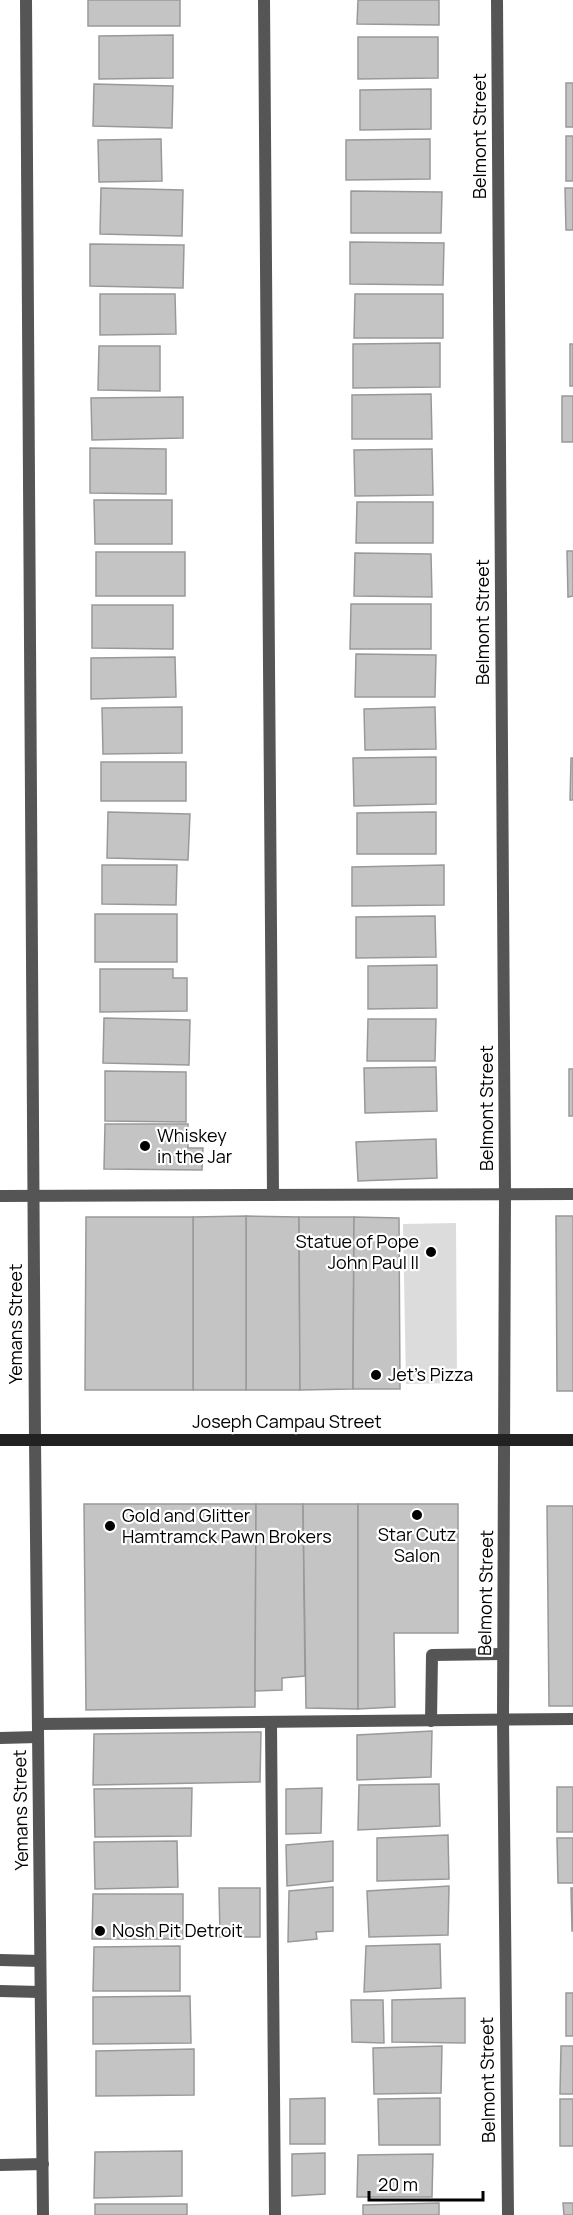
<svg xmlns="http://www.w3.org/2000/svg" width="573" height="2215" viewBox="0 0 573 2215" font-family="Manrope,sans-serif">
  <style>
    .green { fill: #dcdcdc }
    .building { fill: #c4c4c4; stroke: #999; stroke-width: 1.5 }
    .lines { fill: none; stroke-linecap: round; stroke-linejoin: round }
    .lane { stroke: #555; stroke-width: 12 }
    .street { stroke: #555; stroke-width: 12 }
    .secondary { stroke: #222; stroke-width: 12 }
    .poi-dot { fill: #000; stroke: #fff; stroke-width: 2 }
    .labels { text-anchor: middle; stroke-width: 4.5; stroke-linejoin: round; paint-order: stroke }
    .street-label { font-size: 18px; fill: #000; stroke: #fff }
    .poi-label { font-size: 18px; fill: #000; stroke: #fff; text-anchor: start }
  </style>
  <rect width="100%" height="100%" fill="#fff"/>
  <path class="green" d="M456,1223l1,160 -51,1 -3,-160z"/>
  <g class="building">
    <rect x="88" y="0" width="92" height="26"/>
    <path d="M358,0h81v25l-82,-1z"/>
    <path d="M173,35v43l-74,1v-43z"/>
    <path d="M358,37h80v41l-80,1z"/>
    <rect x="566" y="83" width="7" height="44"/>
    <path d="M94,84l79,2 -1,42 -79,-2z"/>
    <path d="M431,89v40l-71,1v-40z"/>
    <rect x="566" y="136" width="7" height="45"/>
    <path d="M161,139l1,42 -63,1 -1,-42z"/>
    <path d="M430,139v40l-84,1v-40z"/>
    <path d="M101,188l82,2 -1,46 -82,-2z"/>
    <path d="M565,188h8v42h-7z"/>
    <path d="M351,191l91,1 -1,41h-90z"/>
    <path d="M350,242l94,1 -1,42 -93,-1z"/>
    <path d="M90,244l94,1 -1,43 -93,-2z"/>
    <path d="M100,294h75l1,40 -76,1z"/>
    <path d="M355,294h88v44h-89z"/>
    <path d="M440,343v44l-87,1v-44z"/>
    <rect x="570" y="344" width="3" height="42"/>
    <path d="M99,346h61v45l-62,-1z"/>
    <path d="M431,394l1,45h-80v-44z"/>
    <rect x="562" y="396" width="11" height="46"/>
    <path d="M183,397v41l-91,2 -1,-42z"/>
    <path d="M90,448l76,1v45l-76,-1z"/>
    <path d="M432,449l1,46 -78,1 -1,-46z"/>
    <path d="M94,500h78v44h-77z"/>
    <path d="M357,502h76v41h-77z"/>
    <path d="M567,551h6v45l-5,1z"/>
    <rect x="96" y="552" width="89" height="44"/>
    <path d="M355,553l76,1 1,43 -78,-1z"/>
    <path d="M351,604h80v45h-81z"/>
    <path d="M92,605h81v44l-81,-1z"/>
    <path d="M356,654l80,1 -1,42h-80z"/>
    <path d="M175,657l1,40 -85,2v-41z"/>
    <path d="M182,707v46l-79,1 -1,-46z"/>
    <path d="M435,707l1,42 -71,1 -1,-41z"/>
    <path d="M436,757v47l-82,2 -1,-48z"/>
    <path d="M571,758h2v42h-3z"/>
    <rect x="101" y="762" width="85" height="39"/>
    <path d="M108,812l82,2 -2,46 -81,-2z"/>
    <path d="M436,812v42h-79v-41z"/>
    <path d="M102,865h75l-1,40 -74,-1z"/>
    <path d="M444,865v40l-92,1v-39z"/>
    <rect x="95" y="914" width="82" height="48"/>
    <path d="M435,916l1,41 -80,1v-41z"/>
    <path d="M437,965v43l-69,1v-43z"/>
    <path d="M100,969h73v9h14v33l-87,1z"/>
    <path d="M104,1018l86,2 -1,45 -86,-2z"/>
    <path d="M368,1019h68l-1,42h-68z"/>
    <path d="M436,1067l1,44 -72,2 -1,-45z"/>
    <rect x="569" y="1069" width="4" height="47"/>
    <path d="M105,1071l81,1v50l-81,-1z"/>
    <path d="M105,1124h83v24h15l-1,22 -98,-1z"/>
    <path d="M436,1139l1,39 -79,3 -2,-39z"/>
    <path d="M246,1216l53,1 1,173h-54z"/>
    <path d="M246,1216v174h-53v-173z"/>
    <path d="M556,1216h17v175h-16z"/>
    <path d="M86,1217h107v173h-108z"/>
    <path d="M299,1217h55l-1,172 -53,1z"/>
    <path d="M354,1217l45,1 1,171h-47z"/>
    <path d="M84,1504h172l-1,203 -169,3z"/>
    <path d="M256,1504h47l2,172 -23,2v12l-27,1z"/>
    <path d="M303,1504h55v205l-52,-1z"/>
    <path d="M358,1504h100v129h-64l1,74 -37,2z"/>
    <path d="M547,1506h26v200h-24z"/>
    <path d="M432,1731l-1,46 -74,3v-45z"/>
    <path d="M261,1732l-1,50 -167,3 1,-51z"/>
    <path d="M439,1784l1,42 -82,4 1,-45z"/>
    <rect x="557" y="1787" width="16" height="45"/>
    <path d="M192,1788l-1,48 -96,1 -1,-48z"/>
    <path d="M322,1788l-1,45 -35,1v-45z"/>
    <path d="M448,1835l1,44 -72,2v-43z"/>
    <path d="M557,1838h16v45h-15z"/>
    <path d="M177,1841l1,46 -83,2 -1,-47z"/>
    <path d="M333,1841v40l-46,5 -1,-41z"/>
    <path d="M449,1886l-1,49 -79,2 -2,-46z"/>
    <path d="M333,1887v44l-17,1 1,7 -29,3 1,-51z"/>
    <path d="M219,1888h41v49h-40z"/>
    <path d="M571,1888h2v43h-1z"/>
    <path d="M93,1894h90v45h-91z"/>
    <path d="M440,1944l1,44 -77,4 2,-46z"/>
    <path d="M180,1946v45h-87l1,-44z"/>
    <rect x="566" y="1993" width="7" height="43"/>
    <path d="M190,1996l1,47 -98,1v-47z"/>
    <path d="M465,1998v45l-73,-1v-42z"/>
    <path d="M351,2000h32l1,43 -32,-1z"/>
    <path d="M442,2046l-1,47 -67,1 -1,-46z"/>
    <path d="M561,2046h12v48h-13z"/>
    <path d="M194,2049v46l-98,1v-45z"/>
    <path d="M325,2098v46h-35v-45z"/>
    <path d="M440,2098v47h-61l-1,-46z"/>
    <rect x="560" y="2099" width="13" height="47"/>
    <path d="M182,2151v45l-88,2 1,-46z"/>
    <path d="M325,2153v41l-33,2v-42z"/>
    <path d="M433,2154l-1,43h-75l1,-42z"/>
    <path d="M439,2203v12h-76v-10z"/>
    <path d="M563,2203h10v12h-9z"/>
    <rect x="95" y="2204" width="92" height="11"/>
  </g>
  <g class="lines">
    <g class="lane">
      <path d="M264,0l9,1195"/>
      <path d="M0,1196l573,-2"/>
      <path d="M431,1721l1,-66 71,-1"/>
      <path d="M271,1722l4,493"/>
      <path d="M38,1724l535,-5"/>
      <path d="M0,1738l38,-1"/>
      <path d="M0,1960l40,1"/>
      <path d="M0,1991l40,1"/>
      <path d="M0,2165l43,-1"/>
    </g>
    <g class="street">
      <path d="M26,0l9,1440 8,775"/>
      <path d="M497,0l8,1193 -2,527 5,495"/>
    </g>
    <path class="secondary" d="M0,1440h573"/>
  </g>
  <g class="poi-dot">
    <circle cx="145" cy="1146" r="6"/>
    <circle cx="431" cy="1252" r="6"/>
    <circle cx="376" cy="1375" r="6"/>
    <circle cx="417" cy="1515" r="6"/>
    <circle cx="110" cy="1526" r="6"/>
    <circle cx="100" cy="1931" r="6"/>
  </g>
  <g class="labels">
    <g class="street-label">
      <text transform="translate(480 136) rotate(-90)" y="6">Belmont Street</text>
      <text transform="translate(483 622) rotate(-90)" y="6">Belmont Street</text>
      <text transform="translate(487 1108) rotate(-90)" y="6">Belmont Street</text>
      <text transform="translate(16 1324) rotate(-90)" y="6">Yemans Street</text>
      <text x="287" y="1428">Joseph Campau Street</text>
      <text transform="translate(486 1593) rotate(-89)" y="6">Belmont Street</text>
      <text transform="translate(21 1810) rotate(-91)" y="6">Yemans Street</text>
      <text transform="translate(488 2080) rotate(-91)" y="6">Belmont Street</text>
    </g>
    <g class="poi-label">
      <text x="157" y="1142">Whiskey<tspan x="157" dy="21">in the Jar</tspan></text>
      <text x="419" y="1248" text-anchor="end">Statue of Pope<tspan x="419" dy="21">John Paul II</tspan></text>
      <text x="388" y="1381">Jet's Pizza</text>
      <text x="122" y="1522">Gold and Glitter<tspan x="122" dy="21">Hamtramck Pawn Brokers</tspan></text>
      <text x="417" y="1541" text-anchor="middle">Star Cutz<tspan x="417" dy="21">Salon</tspan></text>
      <text x="112" y="1937">Nosh Pit Detroit</text>
    </g>
  </g>
  <path d="M369 2191v9h114v-9" fill="none" stroke="#000000" stroke-width="3"/>
  <text x="378" y="2191" font-size="18" fill="#000000" stroke="#ffffff" stroke-width="4.5" paint-order="stroke">20 m</text>
</svg>
